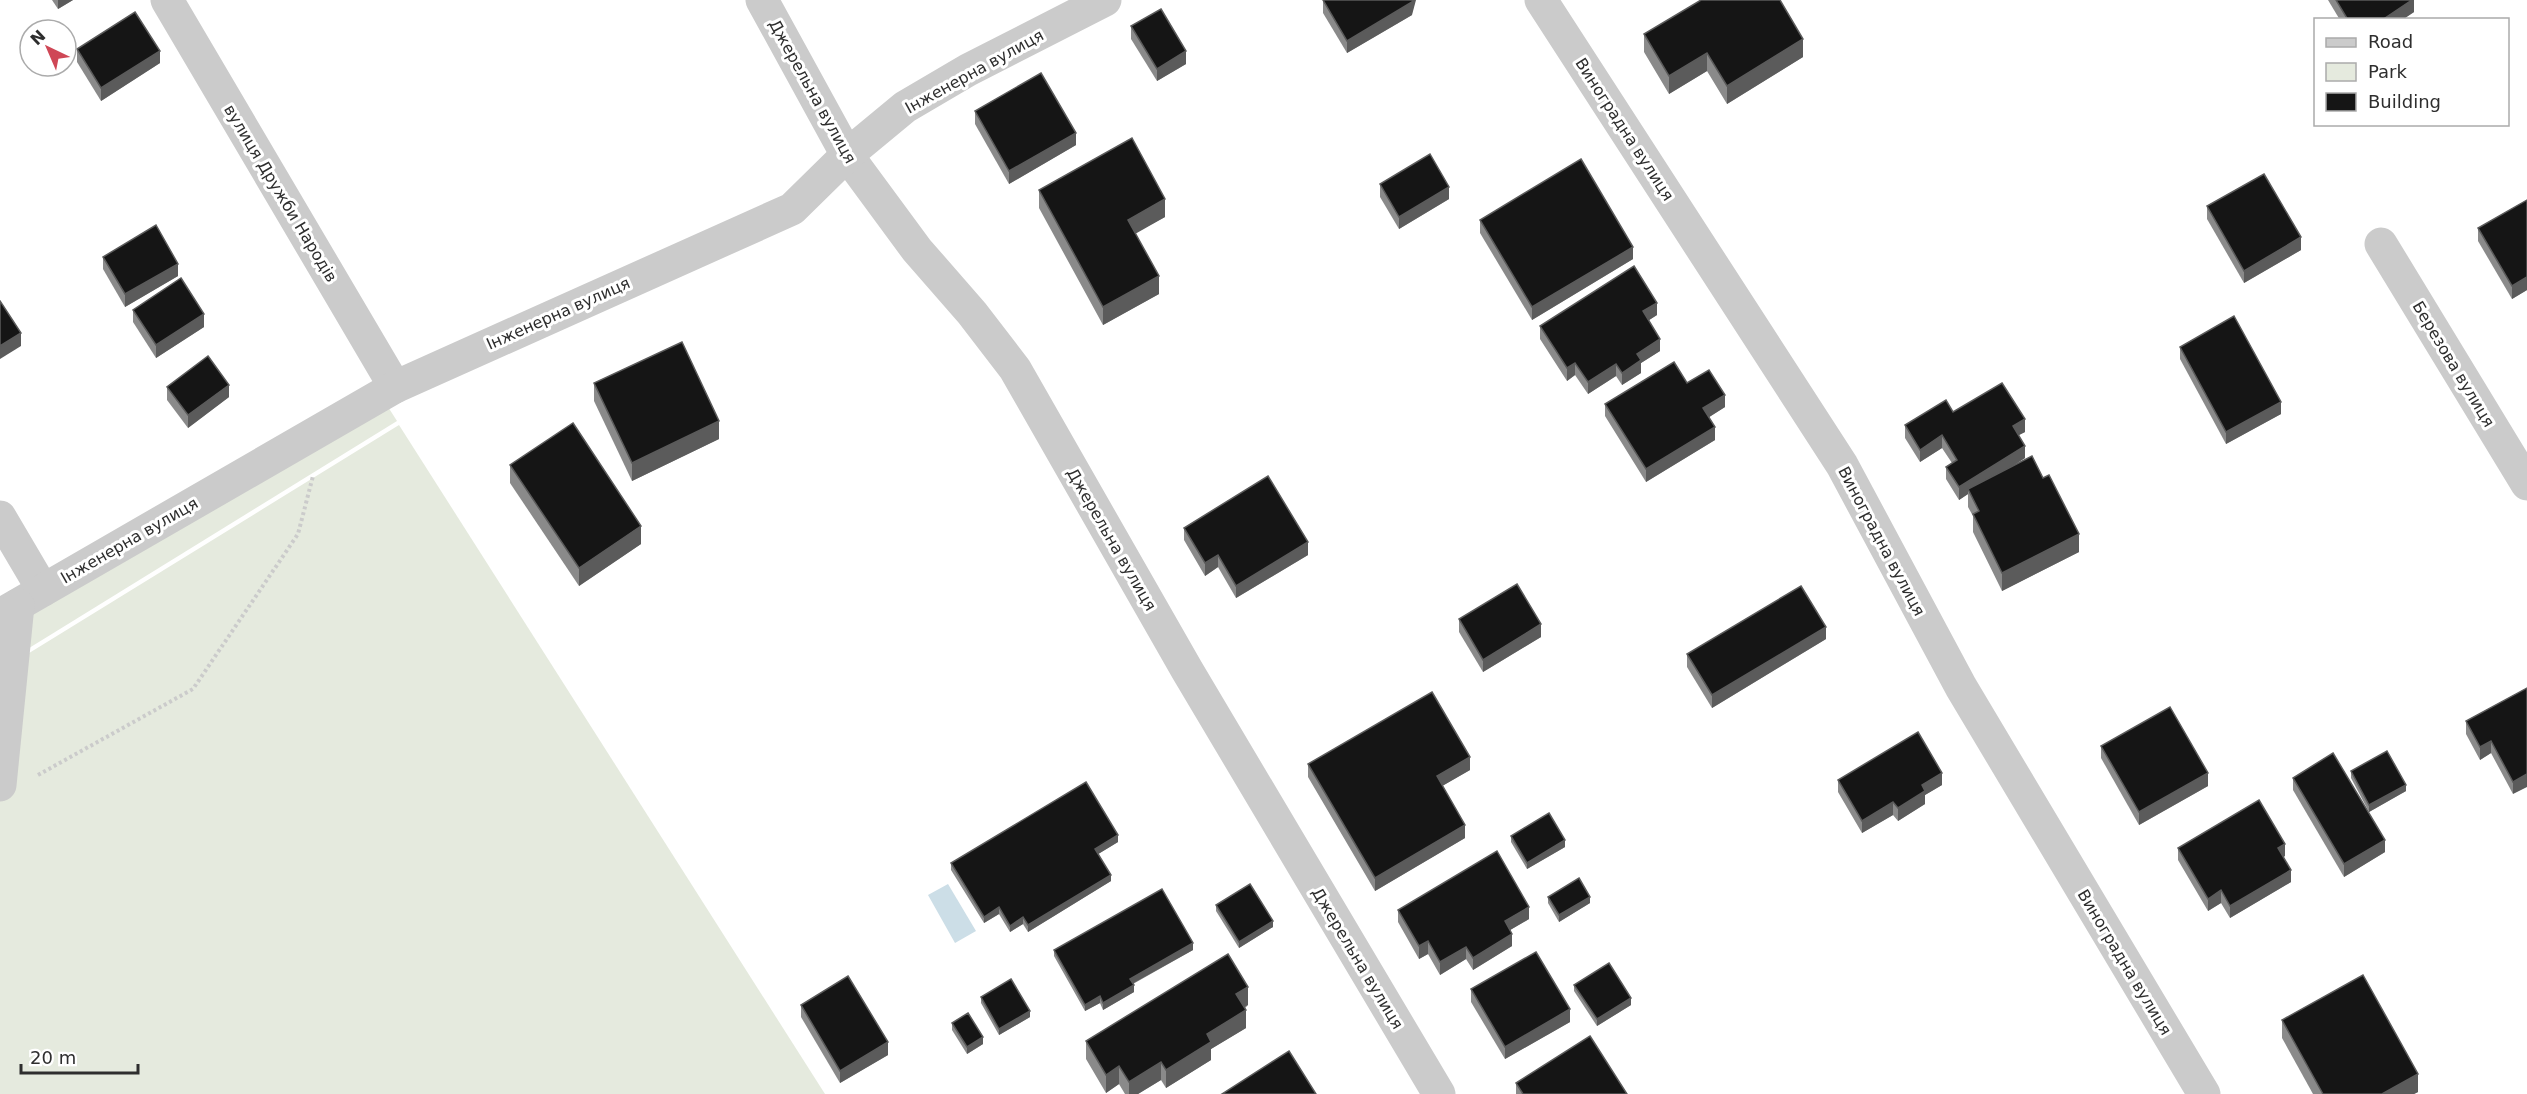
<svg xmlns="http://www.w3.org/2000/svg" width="2527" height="1094" viewBox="0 0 2527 1094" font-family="'DejaVu Sans',sans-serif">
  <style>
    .green { fill: #e5eade }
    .water { fill: #ccdee7 }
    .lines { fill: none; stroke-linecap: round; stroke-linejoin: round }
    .path { stroke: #cbcbcb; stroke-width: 4; stroke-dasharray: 3 3; stroke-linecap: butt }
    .street { stroke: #cbcbcb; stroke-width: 33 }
    .wall { fill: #8a8a8a }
    .shaded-wall { fill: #5b5b5b }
    .building { fill: #151515; stroke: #5b5b5b; stroke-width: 1.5 }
    .labels { text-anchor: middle; stroke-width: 6; stroke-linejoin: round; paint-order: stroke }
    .street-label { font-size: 16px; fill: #2e2e2e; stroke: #fff }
  </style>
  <rect width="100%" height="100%" fill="#fff"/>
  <g class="green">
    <path d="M383,399l14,22 -397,245v-46z"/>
    <path d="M399,425l426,669h-825v-423z"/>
  </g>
  <path class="water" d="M948,884l28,47 -21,12 -27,-48z"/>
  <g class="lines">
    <path class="path" d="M38,775l155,-86 105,-155 15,-58"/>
    <g class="street">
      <path d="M167,0l228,387"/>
      <path d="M762,0l85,155 70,95 55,63 43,56 172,301 252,424"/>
      <path d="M1541,0l301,465 119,222 243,407"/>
      <path d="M2381,244l146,240"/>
      <path d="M0,517l43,73"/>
      <path d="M0,615l395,-228 397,-178 55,-54 58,-48 63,-37 137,-70"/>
      <path d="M0,785l18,-180"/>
    </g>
  </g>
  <g class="wall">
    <path d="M52,0h21l-15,9z"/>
    <path d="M1323,0l89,15 -65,38 -24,-40z"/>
    <path d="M2328,0h86v12l-12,8h-62z"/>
    <path d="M1131,26l55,38 -29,17 -26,-42z"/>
    <path d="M1644,34l159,23 -76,47 -20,-33 -38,23 -25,-42z"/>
    <path d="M77,49l83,14 -59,38 -24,-39z"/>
    <path d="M975,111l101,34 -67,39 -34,-60z"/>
    <path d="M1380,184l69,15 -50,30 -19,-32z"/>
    <path d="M1039,190l126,27 -30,16 24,61 -56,31 -64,-117z"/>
    <path d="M2527,200v90l-15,9 -34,-58v-13z"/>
    <path d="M2207,206l94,44 -57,33 -37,-64z"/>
    <path d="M1480,220l153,39 -101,61 -52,-87z"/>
    <path d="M103,257l75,19 -53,31 -22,-38z"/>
    <path d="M133,310l71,17 -48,31 -23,-36z"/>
    <path d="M1657,315l-8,5 11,31 -19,12v10l-19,12 -6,-9 -28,18 -13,-19 -8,6 -27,-42v-13z"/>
    <path d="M2180,347l101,67 -55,30 -46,-85z"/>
    <path d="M594,383l125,56 -87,42 -38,-80z"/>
    <path d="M167,387l62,10 -41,31 -21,-28z"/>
    <path d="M1605,404l120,3 -16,10 6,23 -69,42 -41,-66z"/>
    <path d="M1953,412l72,20 -6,3 6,23 -14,9 68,85 -77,39 -29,-59v-16l-5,-9v-13l-9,6 -13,-21v-12l6,-4 -10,-15 -22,14 -15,-24v-13z"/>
    <path d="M510,465l131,79 -62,42 -69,-103z"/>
    <path d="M1184,528l124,27 -72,43 -18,-31 -13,9 -21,-36z"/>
    <path d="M1459,619l82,18 -58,35 -24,-40z"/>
    <path d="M1826,639l-114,69 -25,-41v-13z"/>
    <path d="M2527,688l-14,106 -22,-41 -11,7 -14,-26v-13z"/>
    <path d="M2101,746l107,40 -69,39 -38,-67z"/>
    <path d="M1308,764l162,6 -28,16 23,52 -90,53 -67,-114z"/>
    <path d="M2351,771l55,20 -37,21 -18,-34z"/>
    <path d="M2293,778l92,74 -41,25 -51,-87z"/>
    <path d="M1838,780l104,5 -17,10v9l-27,17 -5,-6 -31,18 -24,-41z"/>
    <path d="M1511,836l54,11 -38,22 -16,-27z"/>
    <path d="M1118,842l-20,12 13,27 -83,51 -5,-8 -13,8 -11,-18 -15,9 -33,-53v-7z"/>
    <path d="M2178,848l107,8 -2,1 8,25 -61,36 -9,-15 -13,8 -30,-51z"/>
    <path d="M1548,897l42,6 -31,19 -11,-19z"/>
    <path d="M1216,905l57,22 -34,21 -23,-37z"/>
    <path d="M1398,910l131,9 -19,11 2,16 -39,24 -7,-11 -26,16 -12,-21 -9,5 -21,-37z"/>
    <path d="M1054,950h139l-60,34 1,8 -31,18 -3,-7 -15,8 -31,-55z"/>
    <path d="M1574,985l57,20 -34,21 -23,-35z"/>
    <path d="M1471,989l99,33 -65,37 -34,-57z"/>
    <path d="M981,997l49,20 -31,18 -18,-32z"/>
    <path d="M801,1005l87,50 -48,28 -39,-66z"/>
    <path d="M1248,1005l-3,3 1,20 -35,21v11l-45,28 -5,-8 -23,14h-13l-6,-10 -13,9 -20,-34v-18z"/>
    <path d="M2282,1020l136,72 -4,2h-101l-31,-56z"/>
    <path d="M952,1023l31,21 -16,10 -15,-24z"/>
    <path d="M1516,1083l111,11h-111z"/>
  </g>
  <g class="shaded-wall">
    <path d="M58,0h15l-15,9z"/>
    <path d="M1413,0h3l-4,15 -65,38v-12z"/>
    <path d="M2412,0h2v12l-12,8h-20z"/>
    <path d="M1803,39v18l-76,47v-18z"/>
    <path d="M160,51v12l-59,38v-13z"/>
    <path d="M1186,51v13l-29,17v-12z"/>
    <path d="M1707,53v18l-38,23v-18z"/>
    <path d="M1076,133v12l-67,39v-13z"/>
    <path d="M1449,187v12l-50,30v-12z"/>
    <path d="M1165,199v18l-37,21v-18z"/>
    <path d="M2301,237v13l-57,33v-12z"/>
    <path d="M1633,247v12l-101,61v-13z"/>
    <path d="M178,264v12l-53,31v-13z"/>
    <path d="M1159,276v18l-56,31v-18z"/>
    <path d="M2527,277v13l-15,9v-13z"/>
    <path d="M1657,303v12l-14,9v-13z"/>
    <path d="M204,314v13l-48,31v-13z"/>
    <path d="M21,333v13l-21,13v-13z"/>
    <path d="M1660,339v12l-19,12v10l-19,12v-12l15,-19z"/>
    <path d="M1575,363v12l-8,6v-13z"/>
    <path d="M1616,364v12l-28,18v-12z"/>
    <path d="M229,385v12l-41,31v-13z"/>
    <path d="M1725,395v12l-22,14v-13z"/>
    <path d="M2281,402v12l-55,30v-12z"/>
    <path d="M2025,419v13l-12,6v-12z"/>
    <path d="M719,421v18l-87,42v-18z"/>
    <path d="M1715,427v13l-69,42v-13z"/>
    <path d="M1942,435v13l-22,14v-12z"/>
    <path d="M2025,446v12l-55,35 -2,-4v5l-9,6v-13z"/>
    <path d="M641,526v18l-62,42v-18z"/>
    <path d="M2079,534v18l-77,39v-18z"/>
    <path d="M1308,542v13l-72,43v-12z"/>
    <path d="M1218,555v12l-13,9v-13z"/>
    <path d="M1541,624v13l-58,35v-12z"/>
    <path d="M1826,627v12l-114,69v-13z"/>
    <path d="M2491,741v12l-11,7v-13z"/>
    <path d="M1470,757v13l-33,19v-13z"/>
    <path d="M1942,773v12l-17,10v9l-27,17v-13l24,-23z"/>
    <path d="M2208,773v13l-69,39v-13z"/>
    <path d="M2527,774v13l-14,7v-12z"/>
    <path d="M2406,785v6l-37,21v-7z"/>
    <path d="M1893,802v13l-31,18v-12z"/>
    <path d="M1465,825v13l-90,53v-13z"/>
    <path d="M1118,835v7l-23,14v-7z"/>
    <path d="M1565,840v7l-38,22v-6z"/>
    <path d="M2385,840v12l-41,25v-13z"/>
    <path d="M2285,844v12l-7,4v-12z"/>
    <path d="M2291,870v12l-61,36v-12z"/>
    <path d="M1111,875v6l-83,51v-7z"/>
    <path d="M2221,890v13l-13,8v-12z"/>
    <path d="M1590,897v6l-31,19v-7z"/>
    <path d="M999,907v7l-15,9v-6z"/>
    <path d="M1529,907v12l-24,14v-12z"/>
    <path d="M1023,917v7l-13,8v-6z"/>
    <path d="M1273,921v6l-34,21v-6z"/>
    <path d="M1512,934v12l-39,24v-12z"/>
    <path d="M1428,941v13l-9,5v-13z"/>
    <path d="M1193,943v7l-63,35v-6z"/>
    <path d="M1466,947v12l-26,16v-13z"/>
    <path d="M1134,985v7l-31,18v-7z"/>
    <path d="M1248,987v18l-12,7v-18z"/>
    <path d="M1100,996v7l-15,8v-6z"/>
    <path d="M1631,998v7l-34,21v-7z"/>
    <path d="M1570,1009v13l-65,37v-12z"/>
    <path d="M1246,1010v18l-35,21v11l-45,28v-18l41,-36z"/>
    <path d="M1030,1011v6l-31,18v-6z"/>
    <path d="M983,1037v7l-16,10v-7z"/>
    <path d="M888,1042v13l-48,28v-12z"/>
    <path d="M1161,1062v18l-23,14h-9v-12z"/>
    <path d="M1119,1066v18l-13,9v-18z"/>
    <path d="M2418,1074v18l-4,2h-32z"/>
  </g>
  <g class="building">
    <path d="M1323,0h90l-1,2 -65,39z"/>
    <path d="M1701,0h79l23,39 -76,47 -20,-33 -38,23 -25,-42z"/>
    <path d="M2336,0h76l-30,20h-34z"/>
    <path d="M1161,9l25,42 -29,18 -26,-43z"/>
    <path d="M135,12l25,39 -59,37 -24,-39z"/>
    <path d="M1041,73l35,60 -67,38 -34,-60z"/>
    <path d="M1132,138l33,61 -37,21 31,56 -56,31 -64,-117z"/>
    <path d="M1430,154l19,33 -50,30 -19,-33z"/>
    <path d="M1581,159l52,88 -101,60 -52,-87z"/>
    <path d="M2264,174l37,63 -57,34 -37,-65z"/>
    <path d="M2527,200v77l-15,9 -34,-58z"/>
    <path d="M156,225l22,39 -53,30 -22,-37z"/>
    <path d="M1634,266l23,37 -14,8 17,28 -23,15 4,6 -19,13 -6,-9 -28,18 -13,-19 -8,5 -27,-42z"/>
    <path d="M181,278l23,36 -48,31 -23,-35z"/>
    <path d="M0,301l21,32 -21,13z"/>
    <path d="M2234,316l47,86 -55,30 -46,-85z"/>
    <path d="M682,342l37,79 -87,42 -38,-80z"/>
    <path d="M208,356l21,29 -41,30 -21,-28z"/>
    <path d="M1674,362l13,21 22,-13 16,25 -22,13 12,19 -69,42 -41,-65z"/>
    <path d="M2002,383l23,36 -12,7 12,20 -66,41 -13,-20 11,-7 -15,-25 -22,15 -15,-25 41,-25 7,12z"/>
    <path d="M573,423l68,103 -62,42 -69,-103z"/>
    <path d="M2032,456l11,22 6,-3 30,59 -77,39 -29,-59 6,-3 -11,-22z"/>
    <path d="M1268,476l40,66 -72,44 -18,-31 -13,8 -21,-35z"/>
    <path d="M1517,584l24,40 -58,36 -24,-41z"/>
    <path d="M1801,586l25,41 -114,68 -25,-41z"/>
    <path d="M2527,688v86l-14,8 -22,-41 -11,6 -14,-26z"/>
    <path d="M1432,692l38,65 -33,19 28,49 -90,53 -67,-114z"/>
    <path d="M2170,707l38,66 -69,39 -38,-66z"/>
    <path d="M1918,732l24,41 -20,12 3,6 -27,17 -5,-6 -31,19 -24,-41z"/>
    <path d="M2387,751l19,34 -37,20 -18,-34z"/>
    <path d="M2333,753l52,87 -41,24 -51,-86z"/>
    <path d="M1086,782l32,53 -23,14 16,26 -83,50 -5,-8 -13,9 -11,-19 -15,10 -33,-54z"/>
    <path d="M2259,800l26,44 -7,4 13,22 -61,36 -9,-16 -13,9 -30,-51z"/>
    <path d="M1549,813l16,27 -38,23 -16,-27z"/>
    <path d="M1497,851l32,56 -24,14 7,13 -39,24 -7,-11 -26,15 -12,-21 -9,5 -21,-36z"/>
    <path d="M1579,878l11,19 -31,18 -11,-18z"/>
    <path d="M1250,884l23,37 -34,21 -23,-37z"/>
    <path d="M1162,889l31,54 -63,36 4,6 -31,18 -3,-7 -15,9 -31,-55z"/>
    <path d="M1536,952l34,57 -65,38 -34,-58z"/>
    <path d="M1228,954l20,33 -12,7 10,16 -39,24 4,8 -45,28 -5,-8 -32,20 -10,-16 -13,9 -20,-34z"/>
    <path d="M1609,963l22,35 -34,21 -23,-34z"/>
    <path d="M2363,975l55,99 -36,20h-59l-41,-74z"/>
    <path d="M848,976l40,66 -48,29 -39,-66z"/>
    <path d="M1011,979l19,32 -31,18 -18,-32z"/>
    <path d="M968,1013l15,24 -16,10 -15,-24z"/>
    <path d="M1590,1036l37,58h-104l-7,-11z"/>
    <path d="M1289,1051l27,43h-94z"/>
  </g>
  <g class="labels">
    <g class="street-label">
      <text transform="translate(974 71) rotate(-29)" y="6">Інженерна вулиця</text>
      <text transform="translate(813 91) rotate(61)" y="6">Джерельна вулиця</text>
      <text transform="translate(1625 129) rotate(57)" y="6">Виноградна вулиця</text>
      <text transform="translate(281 193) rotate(59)" y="6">вулиця Дружби Народів</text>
      <text transform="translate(558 313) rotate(-24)" y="6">Інженерна вулиця</text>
      <text transform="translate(2454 364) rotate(59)" y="6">Березова вулиця</text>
      <text transform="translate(1112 539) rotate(60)" y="6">Джерельна вулиця</text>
      <text transform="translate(129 540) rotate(-30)" y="6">Інженерна вулиця</text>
      <text transform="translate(1882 541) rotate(62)" y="6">Виноградна вулиця</text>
      <text transform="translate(1358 958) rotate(59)" y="6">Джерельна вулиця</text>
      <text transform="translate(2125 962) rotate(59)" y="6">Виноградна вулиця</text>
    </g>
  </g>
  <rect x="2314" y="18" width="195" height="108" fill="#ffffff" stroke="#ababab" stroke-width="1.5"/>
  <rect x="2326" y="38" width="30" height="9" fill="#cbcbcb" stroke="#ababab" stroke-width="1.5"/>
  <text x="2368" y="48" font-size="18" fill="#2e2e2e">Road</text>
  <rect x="2326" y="63" width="30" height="18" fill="#e5eade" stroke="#ababab" stroke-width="1.5"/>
  <text x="2368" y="78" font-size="18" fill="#2e2e2e">Park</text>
  <rect x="2326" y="93" width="30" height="18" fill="#151515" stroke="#ababab" stroke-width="1.5"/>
  <text x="2368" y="108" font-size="18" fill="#2e2e2e">Building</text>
  <g transform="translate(48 48) rotate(316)"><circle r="28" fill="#ffffff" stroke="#ababab" stroke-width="1.5"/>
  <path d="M0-4.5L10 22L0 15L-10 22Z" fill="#cf4756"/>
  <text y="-9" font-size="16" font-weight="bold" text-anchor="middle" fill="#2e2e2e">N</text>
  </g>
  <path d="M21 1064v9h117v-9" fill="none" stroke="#2e2e2e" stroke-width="3"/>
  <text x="30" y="1064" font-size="18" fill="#2e2e2e" stroke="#ffffff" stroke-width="4.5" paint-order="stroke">20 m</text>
</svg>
